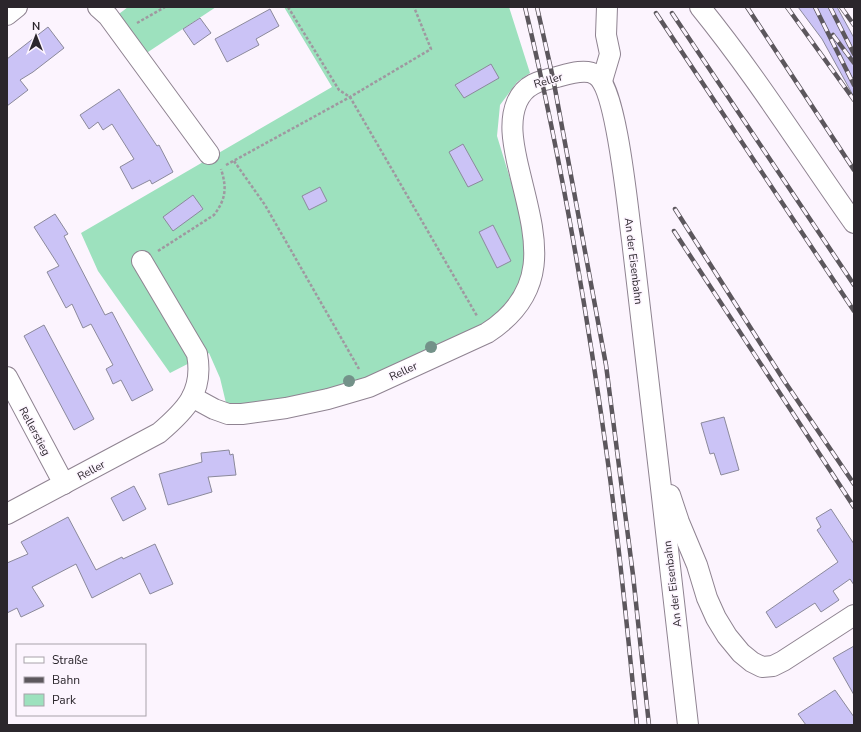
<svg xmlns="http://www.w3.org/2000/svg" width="861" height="732" viewBox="0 0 861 732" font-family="'Nunito Sans',sans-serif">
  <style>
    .green { fill: #9de1be }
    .building { fill: #cbc3f6; stroke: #8b899b }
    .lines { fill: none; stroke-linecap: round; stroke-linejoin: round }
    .minor-casing { stroke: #8f8391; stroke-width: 22 }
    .path { stroke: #9f98a0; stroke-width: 2.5; stroke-dasharray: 3 2; stroke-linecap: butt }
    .minor { stroke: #fff; stroke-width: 20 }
    .rail-casing { stroke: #5c575d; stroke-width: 4.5 }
    .rail { stroke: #fcf4fe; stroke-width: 3; stroke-dasharray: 9; stroke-linecap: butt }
    .tree { fill: #739289 }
    .labels { text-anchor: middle; stroke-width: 3; stroke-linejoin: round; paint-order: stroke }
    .street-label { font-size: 11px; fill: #2b262c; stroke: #fcf4fe }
  </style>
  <rect width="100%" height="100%" fill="#fcf4fe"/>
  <g class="green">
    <path d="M128,7h88l-74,49 -27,-39z"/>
    <path d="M284,7h225l21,66 -13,9 -17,23 -3,31 30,98 -2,37 -13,31 -28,28 -158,64 -94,13 -6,-4 -6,-25 -11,-25 -39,20 -72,-102 -17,-38 251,-146z"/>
  </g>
  <g class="building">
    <path d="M798,7h39l17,31v59l-32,-58z"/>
    <path d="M270,9l9,17 -23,13 3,6 -32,17 -12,-23z"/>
    <path d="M200,18l11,15 -17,12 -11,-16z"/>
    <path d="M48,27l16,21 -31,24 -13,8 8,10 -21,16v-47z"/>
    <path d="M491,64l8,14 -35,20 -9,-13z"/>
    <path d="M119,89l38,57 2,-1 14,27 -21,12 -2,-4 -18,9 -12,-22 14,-8 -22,-35 -9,6 -5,-8 -9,7 -9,-14z"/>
    <path d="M463,144l20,36 -15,7 -19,-35z"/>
    <path d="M320,187l7,14 -18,9 -7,-14z"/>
    <path d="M193,195l10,14 -30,22 -10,-14z"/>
    <path d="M55,214l13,20 -4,2 41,79 7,-3 41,78 -21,11 -11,-21 -8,4 -3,-7 -4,-8 7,-4 -22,-41 -8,4 -11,-24 -6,4 -19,-36 12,-6 -25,-39z"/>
    <path d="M493,225l18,36 -14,7 -18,-36z"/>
    <path d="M44,325l50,94 -20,11 -50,-94z"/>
    <path d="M724,417l15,53 -18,5 -7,-22 -4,1 -9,-31z"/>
    <path d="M229,450l1,5 3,-1 3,21 -28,2 4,15 -44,13 -9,-31 43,-12 -1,-9z"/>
    <path d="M134,486l12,23 -23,12 -12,-23z"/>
    <path d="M831,509l23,35v41l-4,-6 -17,12 6,9 -18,12 -6,-9 -39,25 -10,-16 72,-50 -21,-32 4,-3 -5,-9z"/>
    <path d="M68,517l28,53 26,-13 1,2 32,-15 18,40 -23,10 -10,-21 -48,25 -16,-34 -44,23 12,19 -23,11 -4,-9 -10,5v-50l21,-9 -7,-12z"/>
    <path d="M854,646v49l-21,-37z"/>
    <path d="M835,690l19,27v8h-48l-8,-11z"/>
  </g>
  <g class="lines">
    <defs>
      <g id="minor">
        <path d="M98,7l10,9 101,138"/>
        <path d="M700,7c56,69 103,144 154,216"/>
        <path d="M7,15l10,-8"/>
        <path d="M602,81l8,-27 -4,-19 1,-28"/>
        <path d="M7,377l57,107"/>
        <path d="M192,397l22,12 14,5h14l44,-6 42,-9 41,-12 118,-54c71,-46 45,-105 30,-172 -4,-19 -8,-40 0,-59 8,-18 22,-21 40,-25 11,-3 29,-9 39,-2 21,14 32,137 36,165 19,162 38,323 56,485"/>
        <path d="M670,495l9,27 18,43 10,33 9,20 11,18 14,17 11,9 10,5 11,-1 10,-5 71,-46"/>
        <path d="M7,514l152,-81c27,-23 45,-41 38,-79l-55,-93"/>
      </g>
    </defs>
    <use href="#minor" class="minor-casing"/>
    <g class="path">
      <path d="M288,7l51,83 11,7 127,219"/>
      <path d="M137,23l28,-16"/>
      <path d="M234,161l31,44 94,164"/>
      <path d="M226,165l124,-68 81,-48 -17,-42"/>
      <path d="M158,251l56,-36c12,-16 13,-27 7,-46"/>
    </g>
    <use href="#minor" class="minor"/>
    <defs>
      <g id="rail">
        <path d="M525,7c36,150 62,303 83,456 12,87 20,175 29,262"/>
        <path d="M537,7l16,71 53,287 27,210 16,150"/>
        <path d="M747,7l107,163"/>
        <path d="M787,7l67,93"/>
        <path d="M815,7l39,78"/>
        <path d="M830,7l24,47"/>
        <path d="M841,7l13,18"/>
        <path d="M656,13l198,298"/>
        <path d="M672,13l182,272"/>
        <path d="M833,35l21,28"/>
        <path d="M675,209l110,173 69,102"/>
        <path d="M674,231l180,276"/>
      </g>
    </defs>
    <use href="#rail" class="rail-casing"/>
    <use href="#rail" class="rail"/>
  </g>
  <g class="tree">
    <circle cx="431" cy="347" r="6"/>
    <circle cx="349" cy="381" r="6"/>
  </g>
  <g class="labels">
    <g class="street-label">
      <text transform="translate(548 80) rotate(-16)" y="4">Reller</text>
      <text transform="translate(634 261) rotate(83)" y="4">An der Eisenbahn</text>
      <text transform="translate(403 371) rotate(-25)" y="4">Reller</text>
      <text transform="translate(35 431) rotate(62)" y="4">Rellerstieg</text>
      <text transform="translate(91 470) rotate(-28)" y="4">Reller</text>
      <text transform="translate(672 584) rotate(-97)" y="4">An der Eisenbahn</text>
    </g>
  </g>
  <rect width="861" height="732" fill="none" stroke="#2b262c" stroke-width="16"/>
  <rect x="16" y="644" width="130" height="72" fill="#fcf4fe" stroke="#a8a2aa"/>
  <rect x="24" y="657" width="20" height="6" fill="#ffffff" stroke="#a8a2aa"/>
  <text x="52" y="664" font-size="12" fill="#2b262c">Straße</text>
  <rect x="24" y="677" width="20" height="6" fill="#5c575d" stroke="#a8a2aa"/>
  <text x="52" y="684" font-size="12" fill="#2b262c">Bahn</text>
  <rect x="24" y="694" width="20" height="12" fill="#9de1be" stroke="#a8a2aa"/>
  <text x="52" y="704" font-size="12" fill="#2b262c">Park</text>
  <g transform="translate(36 36)" stroke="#fcf4fe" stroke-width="3" paint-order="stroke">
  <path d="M0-3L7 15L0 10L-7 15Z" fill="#2b262c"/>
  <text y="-6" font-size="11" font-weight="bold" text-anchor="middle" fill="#2b262c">N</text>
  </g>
</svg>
